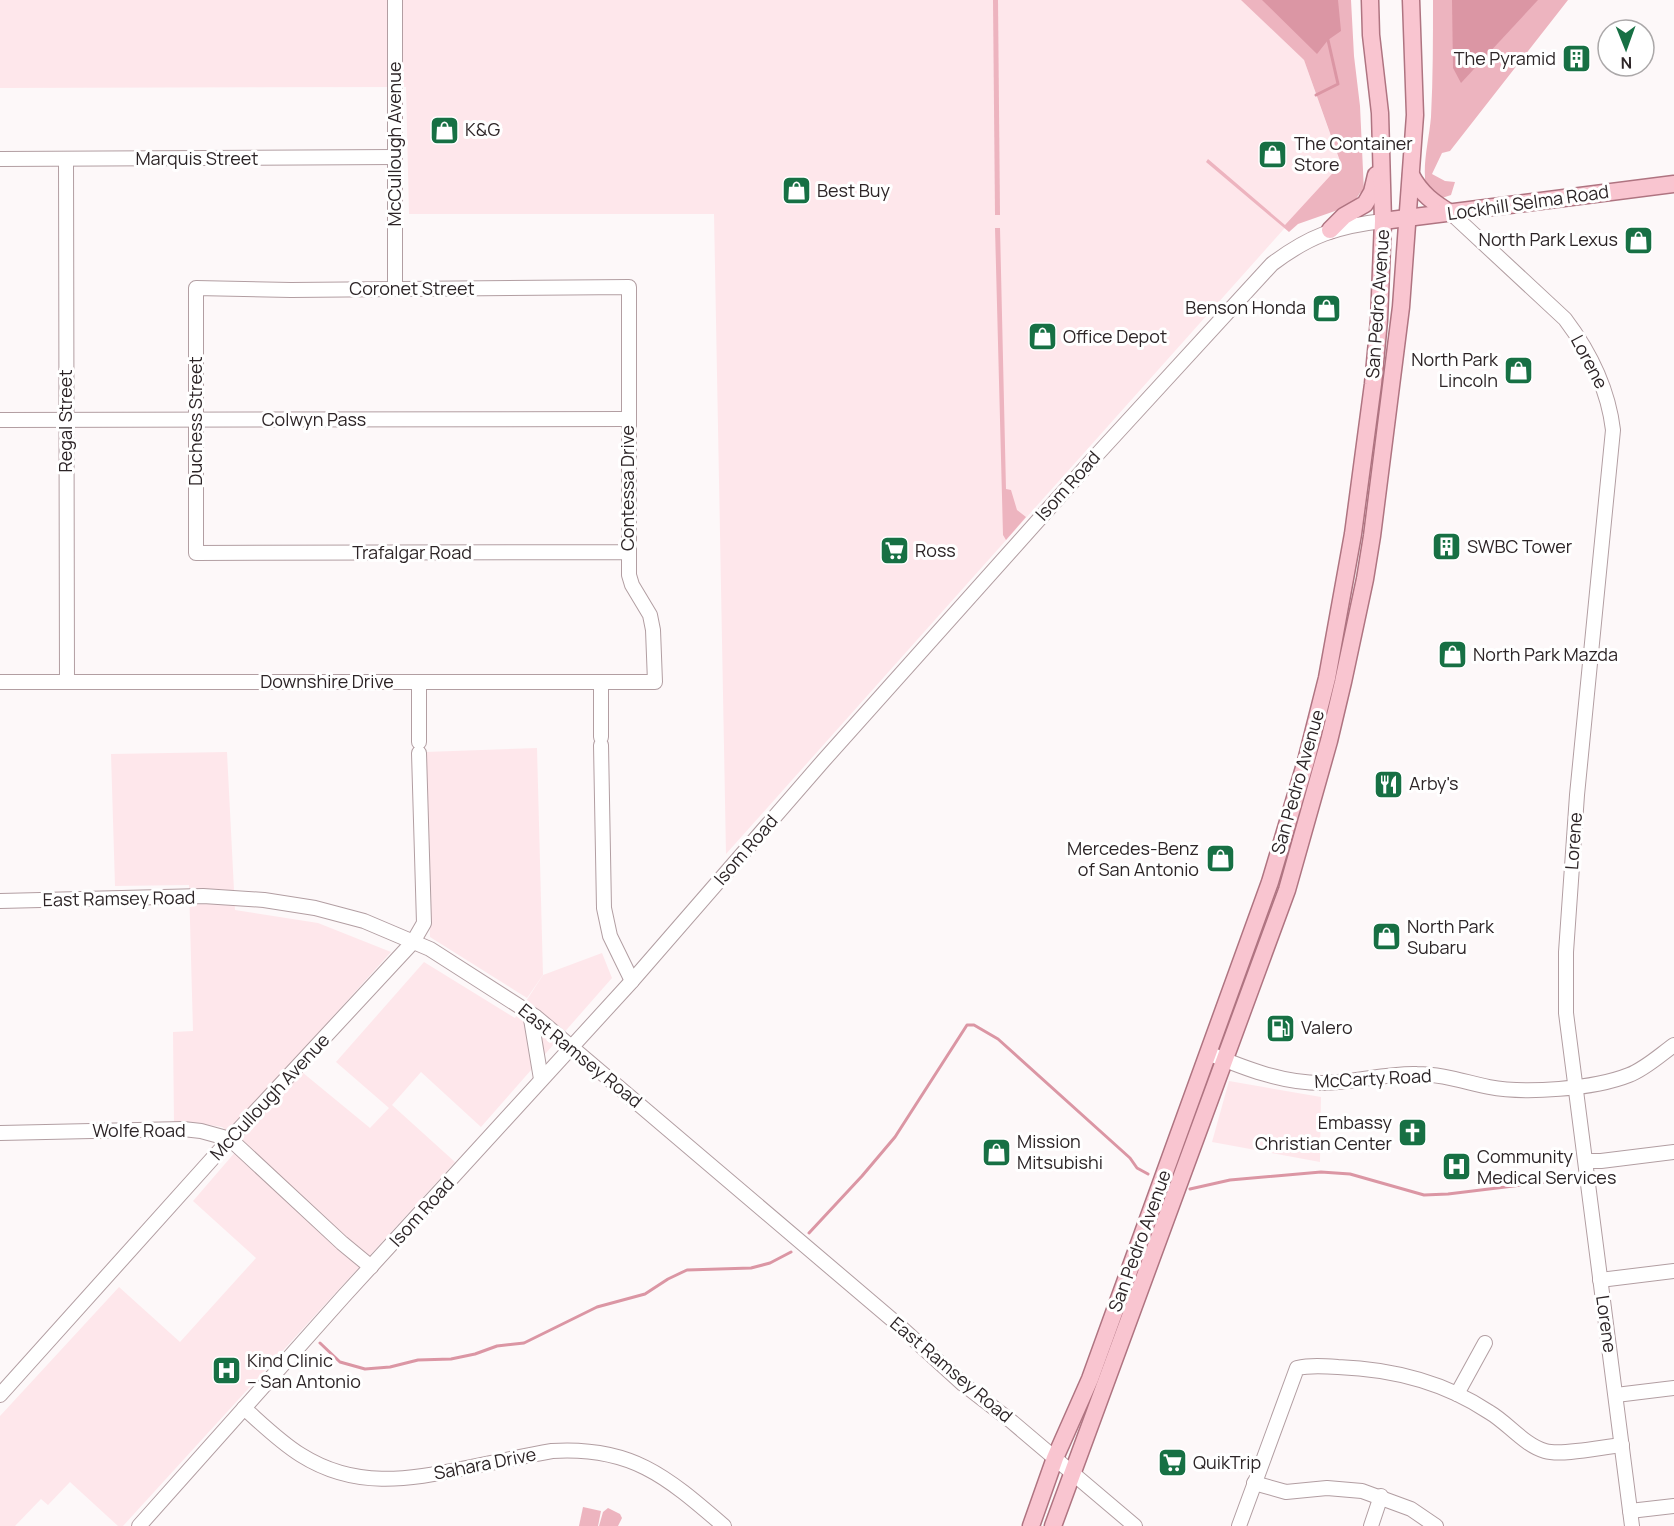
<svg xmlns="http://www.w3.org/2000/svg" width="1674" height="1526" viewBox="0 0 1674 1526" font-family="Manrope,sans-serif">
  <style>
    .built { fill: #fee7eb }
    .green { fill: #edb4bf }
    .water { fill: #db96a4 }
    .lines { fill: none; stroke-linecap: round; stroke-linejoin: round }
    .stream { stroke: #db96a4; stroke-width: 3 }
    .minor-casing { stroke: #b29ea2; stroke-width: 16 }
    .major-casing { stroke: #af7481; stroke-width: 19 }
    .minor { stroke: #fff; stroke-width: 14 }
    .major { stroke: #f9c5d0; stroke-width: 16 }
    .labels { text-anchor: middle; stroke-width: 6; stroke-linejoin: round; paint-order: stroke }
    .poi-label { font-size: 18px; fill: #2d2527; stroke: #fff; text-anchor: start }
    .street-label { font-size: 18px; fill: #2d2527; stroke: #fff }
  </style>
  <rect width="100%" height="100%" fill="#fdf8f9"/>
  <g class="built">
    <path d="M0,0h1242l62,60 37,105 -615,689 -12,-640h-305l-3,-127 -406,1z"/>
    <path d="M537,748l6,227 -16,23 -97,-61 -5,-185z"/>
    <path d="M227,752l8,158 83,13 73,29 -100,111 79,65 19,-20 -53,-46 88,-100 91,56 28,-43 59,-22 10,25 -131,149 -60,-55 -29,33 63,57 -332,364h-5l-48,-44 -22,23 -7,-6 -26,27h-15v-110l119,-129 61,55 76,-84 -63,-57 50,-58 -21,-16 -19,-3h-29l-1,-92 20,-1 -4,-146 -74,1 -4,-132z"/>
    <path d="M1229,1081l92,16 -1,65 -108,-20z"/>
  </g>
  <g class="green">
    <path d="M993,0h5l2,215h-5z"/>
    <path d="M1241,0h110l3,56 6,50 4,86 -4,1 -4,6 1,3 -5,3 -54,19 -9,8 -83,-70 2,-3 77,66 56,-61 -37,-104z"/>
    <path d="M1433,0h135l-118,151 -8,2 -10,21 13,7 10,1 -4,13 -9,3 -16,-11c-4,-23 3,-47 5,-70 2,-39 2,-78 2,-117z"/>
    <path d="M995,228h5l6,261 5,1 6,20 9,7 -20,23 -3,-5z"/>
    <path d="M583,1507l18,4 -3,15h-19z"/>
    <path d="M608,1508l12,6 2,4 -4,8h-19l4,-14z"/>
  </g>
  <g class="water">
    <path d="M1262,0h76l3,31 -13,9 -11,14z"/>
    <path d="M1452,0h86l-77,83 -8,-15z"/>
  </g>
  <g class="lines">
    <g class="stream">
      <path d="M1316,95l22,-11 -10,-44"/>
      <path d="M1190,1189l40,-9 91,-8 29,2 74,21 24,-1 130,-16"/>
      <path d="M809,1233l53,-57 33,-39 72,-112h7l24,14 132,119 7,10 11,6"/>
      <path d="M320,1343l20,19 25,7 25,-2 28,-7 33,-1 24,-5 22,-8 27,-3 73,-36 48,-13 23,-15 19,-9 64,-2 19,-5 21,-11"/>
    </g>
    <defs>
      <g id="minor">
        <path d="M395,0v288"/>
        <path d="M0,159l395,-2"/>
        <path d="M66,159l1,523"/>
        <path d="M1452,214l113,105c25,33 43,69 48,111l-36,365 -11,157v61l66,513"/>
        <path d="M0,420l628,-1"/>
        <path d="M0,682h655l-2,-52 -3,-15 -18,-30 -3,-10v-288l-338,3 -95,-2v265l433,-1"/>
        <path d="M419,682v60"/>
        <path d="M601,682v55"/>
        <path d="M601,745l3,163 6,28 22,45"/>
        <path d="M0,901l203,-5 61,4 51,8 49,13 66,28 106,68 360,306 67,61 48,37 124,105"/>
        <path d="M530,1013l11,66"/>
        <path d="M1208,1053c36,15 74,30 114,30 32,0 63,-10 95,-9 25,0 48,8 72,13 36,7 105,2 140,-12 16,-6 31,-20 45,-30"/>
        <path d="M0,1133l183,-4 18,2 29,8 112,104 29,24"/>
        <path d="M1586,1161h15l73,-9"/>
        <path d="M1600,1280l74,-9"/>
        <path d="M1457,1394l28,-51"/>
        <path d="M0,1395l230,-256 183,-197 11,-19 -5,-170"/>
        <path d="M1616,1395l58,-7"/>
        <path d="M244,1408c18,16 36,34 57,47 54,34 106,25 165,13 29,-6 58,-12 86,-17 80,-5 115,26 172,75"/>
        <path d="M1254,1483l32,9 41,-4 35,3 49,18 25,17"/>
        <path d="M1630,1511l44,-5"/>
        <path d="M139,1526l204,-229 289,-316 192,-221 269,-301 179,-195c37,-28 65,-38 111,-43"/>
        <path d="M1239,1526l58,-158c13,-3 27,-2 41,-1 53,2 106,15 151,45 19,11 35,33 56,39 17,5 57,-4 77,-6"/>
        <path d="M1371,1526l10,-30"/>
      </g>
      <g id="major">
        <path d="M1411,175c10,19 23,28 41,39"/>
        <path d="M1383,221l291,-37"/>
        <path d="M1330,230l14,-14 21,-12 7,-12 4,-17"/>
        <path d="M1031,1526l24,-68 35,-79 180,-497 36,-121 21,-83 26,-144 20,-150 6,-64 4,-99 -3,-108 -9,-78 -1,-35"/>
        <path d="M1053,1526l234,-636 42,-149 14,-59 22,-103 7,-43 29,-229 14,-192 -4,-115"/>
      </g>
    </defs>
    <use href="#minor" class="minor-casing"/>
    <use href="#major" class="major-casing"/>
    <use href="#minor" class="minor"/>
    <use href="#major" class="major"/>
  </g>
  <defs>
    <symbol id="building-square" viewBox="-11 -11 22 22"><rect x="-9" y="-9" width="18" height="18" rx="4" fill="#177044" stroke="#fff"/><path d="M-4-6H4V6H1V3H-1V6H-4ZM-2.5-4.3h1.7v1.8h-1.7ZM.8-4.3h1.7v1.8H.8ZM-2.5-1h1.7V.8h-1.7ZM.8-1h1.7V.8H.8Z" fill="#fff"/></symbol>
    <symbol id="shop-square" viewBox="-11 -11 22 22"><rect x="-9" y="-9" width="18" height="18" rx="4" fill="#177044" stroke="#fff"/><path d="M-5-2.5h2.3a2.7 3.5 0 0 1 5.4 0H5L5.5 6h-11ZM-1.5-2.5h3a1.5 2.3 0 0 0-3 0Z" fill="#fff"/></symbol>
    <symbol id="supermarket-square" viewBox="-11 -11 22 22"><rect x="-9" y="-9" width="18" height="18" rx="4" fill="#177044" stroke="#fff"/><path d="M-6-5.5h2.5l.6 2H6L4.5 2H-2.5L-4.4-4H-6ZM-1.5 3.2a1.3 1.3 0 1 0 .1 0ZM3 3.2a1.3 1.3 0 1 0 .1 0Z" fill="#fff"/></symbol>
    <symbol id="restaurant-square" viewBox="-11 -11 22 22"><rect x="-9" y="-9" width="18" height="18" rx="4" fill="#177044" stroke="#fff"/><path d="M-5-6h1v4h1v-4h1v4h1v-4h1v5L-1.5 .5V6h-2V.5L-5-1ZM5-6V6H3V1.5H1.5Q1.5-4 5-6Z" fill="#fff"/></symbol>
    <symbol id="fuel-square" viewBox="-11 -11 22 22"><rect x="-9" y="-9" width="18" height="18" rx="4" fill="#177044" stroke="#fff"/><path d="M-5.5-6h7V0h2V4h1.3V-2.5L3-4.5l.8-.8L6-3V5H2.5V1h-1V6h-7ZM-4.2-4.7v3.2H.2V-4.7Z" fill="#fff"/></symbol>
    <symbol id="church-square" viewBox="-11 -11 22 22"><rect x="-9" y="-9" width="18" height="18" rx="4" fill="#177044" stroke="#fff"/><path d="M-1.2-6h2.4v3.5h3.3v2.4h-3.3V6h-2.4V-.1h-3.3v-2.4h3.3Z" fill="#fff"/></symbol>
    <symbol id="hospital-square" viewBox="-11 -11 22 22"><rect x="-9" y="-9" width="18" height="18" rx="4" fill="#177044" stroke="#fff"/><path d="M-5-5h3v3.5h4V-5h3V5h-3V1.5h-4V5h-3Z" fill="#fff"/></symbol>
  </defs>
  <g fill-rule="evenodd">
    <use href="#building-square" x="1560" y="42" width="33" height="33"/>
    <use href="#shop-square" x="428" y="114" width="33" height="33"/>
    <use href="#shop-square" x="1256" y="138" width="33" height="33"/>
    <use href="#shop-square" x="780" y="174" width="33" height="33"/>
    <use href="#shop-square" x="1622" y="224" width="33" height="33"/>
    <use href="#shop-square" x="1310" y="292" width="33" height="33"/>
    <use href="#shop-square" x="1026" y="320" width="33" height="33"/>
    <use href="#shop-square" x="1502" y="354" width="33" height="33"/>
    <use href="#building-square" x="1430" y="530" width="33" height="33"/>
    <use href="#supermarket-square" x="878" y="534" width="33" height="33"/>
    <use href="#shop-square" x="1436" y="638" width="33" height="33"/>
    <use href="#restaurant-square" x="1372" y="768" width="33" height="33"/>
    <use href="#shop-square" x="1204" y="842" width="33" height="33"/>
    <use href="#shop-square" x="1370" y="920" width="33" height="33"/>
    <use href="#fuel-square" x="1264" y="1012" width="33" height="33"/>
    <use href="#church-square" x="1396" y="1116" width="33" height="33"/>
    <use href="#shop-square" x="980" y="1136" width="33" height="33"/>
    <use href="#hospital-square" x="1440" y="1150" width="33" height="33"/>
    <use href="#hospital-square" x="210" y="1354" width="33" height="33"/>
    <use href="#supermarket-square" x="1156" y="1446" width="33" height="33"/>
  </g>
  <g class="labels">
    <g class="poi-label">
      <text x="1556" y="65" text-anchor="end">The Pyramid</text>
      <text x="465" y="136">K&amp;G</text>
      <text x="1294" y="150">The Container<tspan x="1294" dy="21">Store</tspan></text>
      <text x="817" y="197">Best Buy</text>
      <text x="1618" y="246" text-anchor="end">North Park Lexus</text>
      <text x="1306" y="314" text-anchor="end">Benson Honda</text>
      <text x="1063" y="343">Office Depot</text>
      <text x="1498" y="366" text-anchor="end">North Park<tspan x="1498" dy="21">Lincoln</tspan></text>
      <text x="1467" y="553">SWBC Tower</text>
      <text x="915" y="557">Ross</text>
      <text x="1473" y="661">North Park Mazda</text>
      <text x="1409" y="790">Arby's</text>
      <text x="1199" y="855" text-anchor="end">Mercedes-Benz<tspan x="1199" dy="21">of San Antonio</tspan></text>
      <text x="1407" y="933">North Park<tspan x="1407" dy="21">Subaru</tspan></text>
      <text x="1301" y="1034">Valero</text>
      <text x="1392" y="1129" text-anchor="end">Embassy<tspan x="1392" dy="21">Christian Center</tspan></text>
      <text x="1017" y="1148">Mission<tspan x="1017" dy="21">Mitsubishi</tspan></text>
      <text x="1477" y="1163">Community<tspan x="1477" dy="21">Medical Services</tspan></text>
      <text x="247" y="1367">Kind Clinic<tspan x="247" dy="21">– San Antonio</tspan></text>
      <text x="1193" y="1469">QuikTrip</text>
    </g>
    <g class="street-label">
      <text transform="translate(395 144) rotate(-90)" y="6">McCullough Avenue</text>
      <text x="197" y="165">Marquis Street</text>
      <text transform="translate(1528 203) rotate(-8)" y="6">Lockhill Selma Road</text>
      <text x="412" y="295">Coronet Street</text>
      <text transform="translate(1378 304) rotate(-86)" y="6">San Pedro Avenue</text>
      <text transform="translate(1589 362) rotate(62)" y="6">Lorene</text>
      <text x="314" y="426">Colwyn Pass</text>
      <text transform="translate(66 421) rotate(-90)" y="6">Regal Street</text>
      <text transform="translate(196 421) rotate(-90)" y="6">Duchess Street</text>
      <text transform="translate(1068 486) rotate(-48)" y="6">Isom Road</text>
      <text transform="translate(628 488) rotate(-90)" y="6">Contessa Drive</text>
      <text x="412" y="559">Trafalgar Road</text>
      <text x="327" y="688">Downshire Drive</text>
      <text transform="translate(1298 782) rotate(-74)" y="6">San Pedro Avenue</text>
      <text transform="translate(1574 841) rotate(-86)" y="6">Lorene</text>
      <text transform="translate(746 850) rotate(-49)" y="6">Isom Road</text>
      <text transform="translate(119 899) rotate(-1)" y="6">East Ramsey Road</text>
      <text transform="translate(580 1056) rotate(39)" y="6">East Ramsey Road</text>
      <text transform="translate(1373 1079) rotate(-3)" y="6">McCarty Road</text>
      <text transform="translate(270 1097) rotate(-47)" y="6">McCullough Avenue</text>
      <text x="139" y="1137">Wolfe Road</text>
      <text transform="translate(422 1212) rotate(-48)" y="6">Isom Road</text>
      <text transform="translate(1140 1241) rotate(-70)" y="6">San Pedro Avenue</text>
      <text transform="translate(1606 1324) rotate(82)" y="6">Lorene</text>
      <text transform="translate(951 1370) rotate(40)" y="6">East Ramsey Road</text>
      <text transform="translate(485 1464) rotate(-11)" y="6">Sahara Drive</text>
    </g>
  </g>
  <g transform="translate(1626 48) rotate(179)"><circle r="28" fill="#ffffff" stroke="#aba8a9" stroke-width="1.5"/>
  <path d="M0-4.5L10 22L0 15L-10 22Z" fill="#177044"/>
  <text y="-9" font-size="16" font-weight="bold" text-anchor="middle" fill="#2d2527">N</text>
  </g>
</svg>
